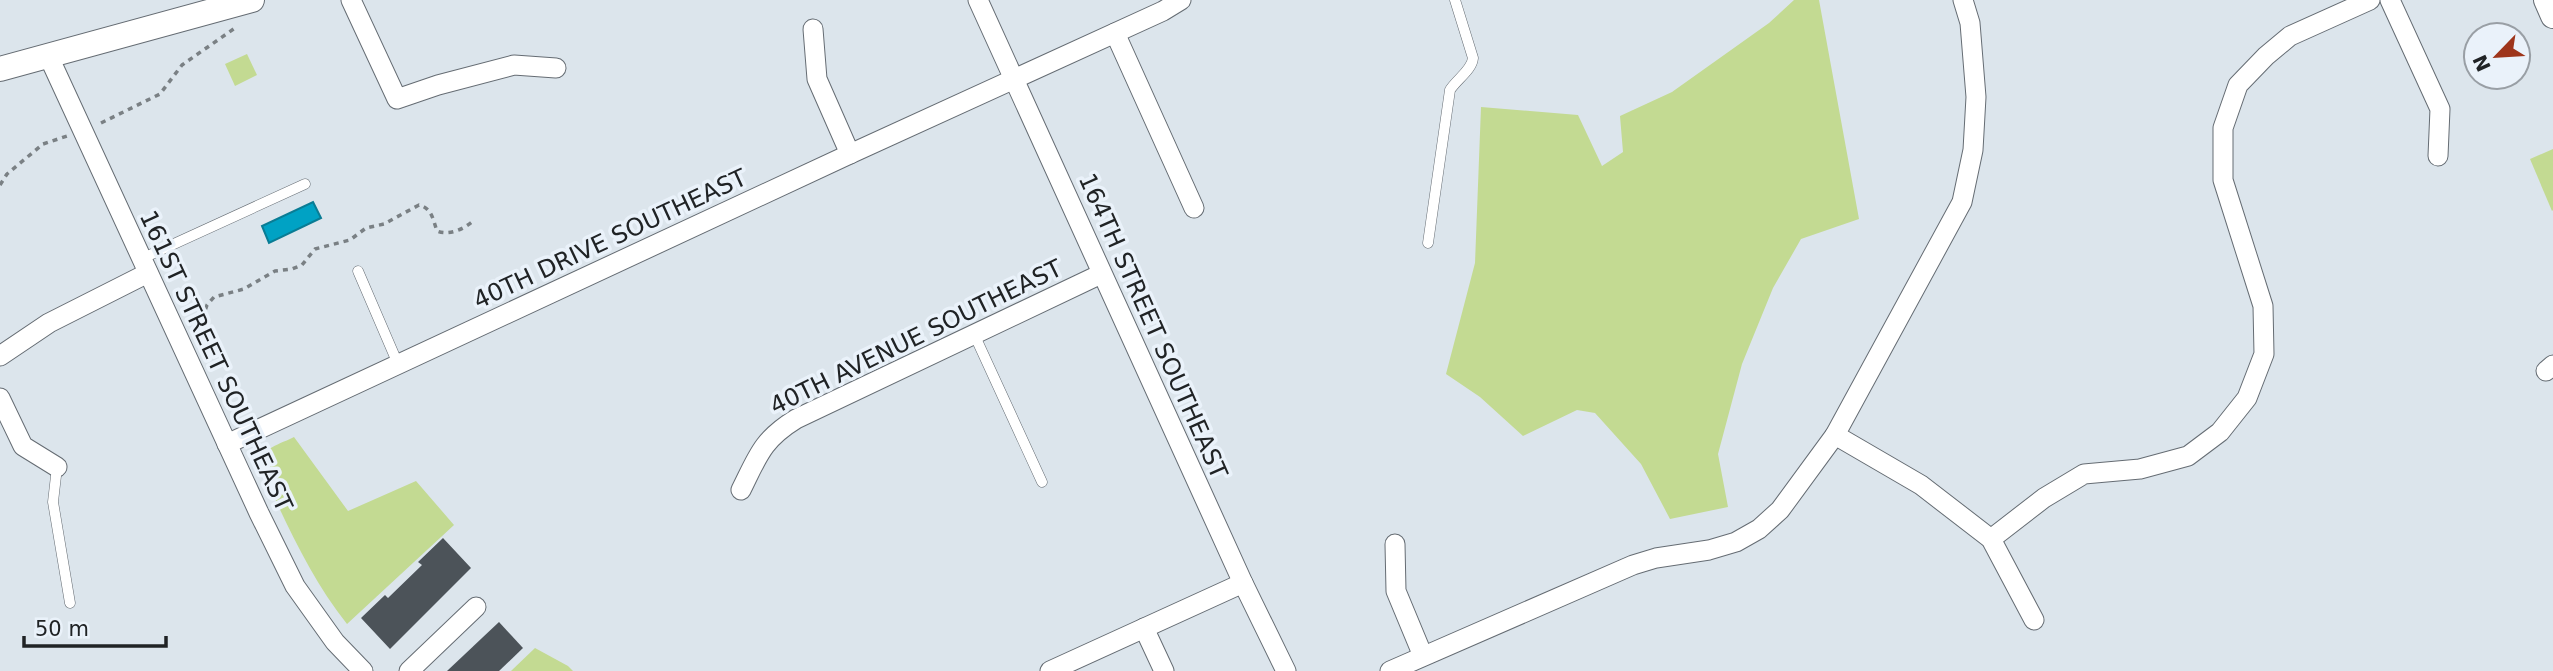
<svg xmlns="http://www.w3.org/2000/svg" width="2553" height="671" viewBox="0 0 2553 671" font-family="'DejaVu Sans',sans-serif">
  <style>
    .green { fill: #c3da92 }
    .water { fill: #00a2c4; stroke: #0a7c94; stroke-width: 2 }
    .building { fill: #4c5359 }
    .lines { fill: none; stroke-linecap: round; stroke-linejoin: round }
    .service-casing { stroke: #656c73; stroke-width: 11 }
    .minor-casing { stroke: #656c73; stroke-width: 21 }
    .tertiary-casing { stroke: #656c73; stroke-width: 26 }
    .path { stroke: #7a8084; stroke-width: 3.5; stroke-dasharray: 5 5; stroke-linecap: butt }
    .service { stroke: #fff; stroke-width: 10 }
    .minor { stroke: #fff; stroke-width: 19 }
    .tertiary { stroke: #fff; stroke-width: 24 }
    .labels { text-anchor: middle; stroke-width: 7; stroke-linejoin: round; paint-order: stroke }
    .street-label { font-size: 24px; fill: #202325; stroke: #eaf2fa }
  </style>
  <rect width="100%" height="100%" fill="#dce5ec"/>
  <g class="green">
    <path d="M1794,0h25l40,219 -58,20 -28,49 -31,76 -24,90 10,53 -58,12 -29,-55 -46,-51 -18,-3 -54,26 -43,-39 -34,-23 29,-111 6,-156 97,8 24,51 21,-14 -3,-36 52,-24 97,-69z"/>
    <path d="M247,54l10,21 -22,11 -10,-22z"/>
    <path d="M2553,149v61l-1,1 -22,-52z"/>
    <path d="M294,437l54,74 68,-30 38,44 -107,99c-38,-48 -61,-102 -87,-157 -1,-19 21,-23 34,-30z"/>
    <path d="M535,648l33,18 5,5h-62z"/>
  </g>
  <path class="water" d="M313,202l8,16 -52,25 -7,-17z"/>
  <g class="building">
    <path d="M443,538l28,30 -81,81 -29,-31 24,-23 3,3 34,-33 -4,-3z"/>
    <path d="M499,622l24,26 -24,23h-52z"/>
  </g>
  <g class="lines">
    <defs>
      <g id="service">
        <path d="M1428,243l22,-153c7,-11 22,-20 23,-32l-18,-58"/>
        <path d="M141,259l164,-75"/>
        <path d="M358,271l40,93"/>
        <path d="M974,334l68,148"/>
        <path d="M57,467l-4,35 17,101"/>
      </g>
      <g id="minor">
        <path d="M351,0l46,99 41,-14 76,-20 42,3"/>
        <path d="M978,0l265,583 43,88"/>
        <path d="M2390,0l50,109 -2,47"/>
        <path d="M813,29l4,50 33,75"/>
        <path d="M1115,33l79,175"/>
        <path d="M48,55l211,458 36,73 40,56 28,29"/>
        <path d="M0,356l49,-33 99,-50"/>
        <path d="M2546,371l7,-6"/>
        <path d="M0,398l23,48 34,21"/>
        <path d="M1835,435l86,50 70,54 43,81"/>
        <path d="M227,444l623,-290 313,-143 18,-11"/>
        <path d="M741,490c17,-34 21,-50 55,-71l305,-145"/>
        <path d="M1991,539l53,-41 40,-24 56,-5 48,-13 32,-24 27,-34 17,-44 -1,-48 -40,-126v-52l15,-43 28,-29 24,-20 80,-36"/>
        <path d="M1395,544l1,47 27,65"/>
        <path d="M1144,628l20,43"/>
        <path d="M409,671l67,-64"/>
        <path d="M1050,671l193,-88"/>
        <path d="M1390,671l243,-106 23,-7 53,-8 27,-8 23,-13 21,-19 55,-75 127,-233 11,-52 3,-53 -6,-74 -7,-23"/>
      </g>
      <g id="tertiary">
        <path d="M2546,0l7,16"/>
        <path d="M0,69l252,-69"/>
      </g>
    </defs>
    <use href="#service" class="service-casing"/>
    <use href="#minor" class="minor-casing"/>
    <use href="#tertiary" class="tertiary-casing"/>
    <g class="path">
      <path d="M101,123l59,-29 22,-29 53,-37"/>
      <path d="M0,185l7,-11 36,-30 24,-8"/>
      <path d="M208,356l13,-9 -17,-21 -1,-9 4,-12 7,-8 30,-8 31,-18 17,-2 10,-4 13,-16 35,-9 16,-12 18,-4 35,-19c13,3 14,15 18,26 12,5 27,-2 36,-10"/>
    </g>
    <use href="#service" class="service"/>
    <use href="#minor" class="minor"/>
    <use href="#tertiary" class="tertiary"/>
  </g>
  <g class="labels">
    <g class="street-label">
      <text transform="translate(610 239) rotate(-25)" y="8">40TH DRIVE SOUTHEAST</text>
      <text transform="translate(1153 326) rotate(66)" y="8">164TH STREET SOUTHEAST</text>
      <text transform="translate(916 337) rotate(-26)" y="8">40TH AVENUE SOUTHEAST</text>
      <text transform="translate(216 361) rotate(65)" y="8">161ST STREET SOUTHEAST</text>
    </g>
  </g>
  <g transform="translate(2497 56) rotate(245)"><circle r="33" fill="#eaf2fa" stroke="#999fa5" stroke-width="2"/>
  <path d="M0-5L12 26L0 18L-12 26Z" fill="#9e351b"/>
  <text y="-10" font-size="19" font-weight="bold" text-anchor="middle" fill="#202325">N</text>
  </g>
  <path d="M24 636v10h142v-10" fill="none" stroke="#202325" stroke-width="3.5"/>
  <text x="35" y="636" font-size="21" fill="#202325" stroke="#eaf2fa" stroke-width="5" paint-order="stroke">50 m</text>
</svg>
